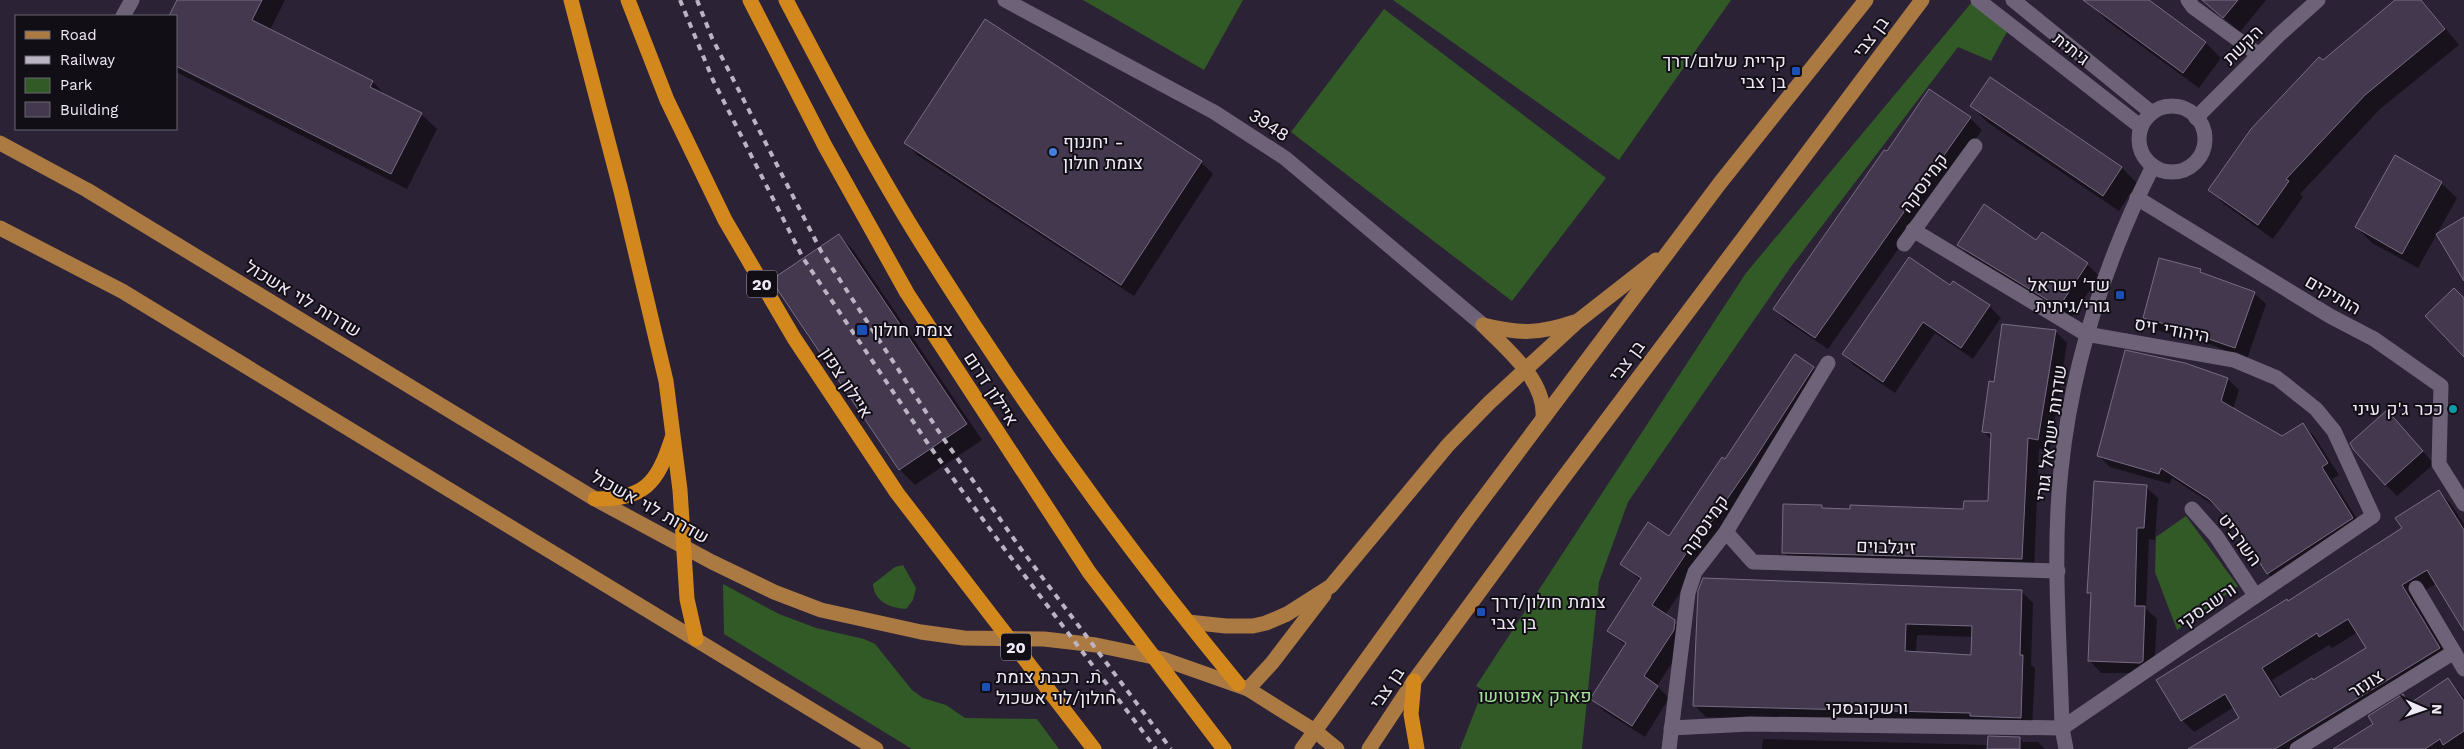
<svg xmlns="http://www.w3.org/2000/svg" width="2464" height="749" viewBox="0 0 2464 749" font-family="'Work Sans',Heebo,sans-serif">
  <style>
    .green { fill: #315a27 }
    .shadow { fill: #0007; fill-rule: evenodd }
    .building { fill: #43384d; stroke: #786c84; fill-rule: evenodd }
    .lines { fill: none; stroke-linecap: round; stroke-linejoin: round }
    .minor { stroke: #6e6279; stroke-width: 15 }
    .major { stroke: #ab7942; stroke-width: 15 }
    .highway { stroke: #d3881d; stroke-width: 15 }
    .rail { stroke: #bbb4c3; stroke-width: 4; stroke-dasharray: 6 6; stroke-linecap: butt }
    .transit-dot { fill: #1a4fb4; stroke: #120e16; stroke-width: 2 }
    .shop-dot { fill: #3f7fe0; stroke: #120e16; stroke-width: 2 }
    .culture-dot { fill: #0f9aa8; stroke: #120e16; stroke-width: 2 }
    .labels { text-anchor: middle; stroke-width: 4; stroke-linejoin: round; paint-order: stroke }
    .shield { fill: #120e16; stroke: #ada7b3; stroke-width: 1 }
    .shield-label { font-size: 16px; font-weight: bold; fill: #efe9f6 }
    .street-label { font-size: 18px; fill: #efe9f6; stroke: #120e16 }
    .poi-label { font-size: 18px; fill: #efe9f6; stroke: #120e16; text-anchor: start }
    .park-label { font-size: 18px; fill: #a5e496; stroke: #120e16 }
  </style>
  <rect width="100%" height="100%" fill="#2c2236"/>
  <g class="green">
    <path d="M1083,0h160l-39,70z"/>
    <path d="M1393,0h338l-112,160z"/>
    <path d="M1972,2l36,28 -17,31 -33,-14 -168,221 -162,234 -29,80 -17,167h-122l23,-59 -7,-4 270,-413z"/>
    <path d="M1384,9l222,169 -94,123 -221,-169z"/>
    <path d="M2186,516l52,70 -61,44 -22,-58 1,-35z"/>
    <path d="M903,565l13,23 -3,12 -7,9c-15,-1 -32,-7 -33,-25l22,-17z"/>
    <path d="M723,584l56,30 37,14 48,11 11,5 37,46 11,8 23,7 19,13 72,1 22,30h-147l-188,-115z"/>
  </g>
  <g class="shadow">
    <path d="M179,0h106l-15,30 103,52 14,15 34,17 16,15 -30,60 -231,-117v-56h-5z"/>
    <path d="M2094,0h53l58,42 16,16 -22,30 -93,-68 -15,-16z"/>
    <path d="M2203,0h63l-26,32z"/>
    <path d="M2397,0h25l37,45 -79,64 -80,85 3,3 -30,42 -49,-35 -14,-15 113,-127z"/>
    <path d="M1990,79l132,89 15,15 -18,28 -132,-89 -15,-16z"/>
    <path d="M1970,118l12,12 -154,219 -42,-28 -12,-12 113,-156z"/>
    <path d="M906,143l295,19 12,12 -79,122 -217,-141z"/>
    <path d="M2441,183l16,15 -39,70 -46,-25 -16,-16z"/>
    <path d="M2042,234l45,30 12,12 -28,42 -101,-61 -11,-12 78,-4z"/>
    <path d="M839,235l15,16 128,189 -67,45 -15,-15 -127,-190z"/>
    <path d="M2200,270l5,5 49,18 12,11 -19,55 -40,-16 -51,-13 -12,-12z"/>
    <path d="M1951,287l38,19 12,12 -28,41 -38,-26 -40,60 -40,-27 -12,-12z"/>
    <path d="M2055,331l12,12 -17,107 -11,-1 -5,121 -239,-6 -12,-12 38,-45 3,2 141,1 25,-7 2,-63 -9,-9 12,-47z"/>
    <path d="M1795,356l19,12 11,12 -160,235 22,18 -2,10 -28,43 12,12 -24,39 -41,-26 -12,-12 34,-53 -17,-15 32,-50 -19,-17 47,-26 56,-77z"/>
    <path d="M2185,365l43,14 11,11 -6,19 49,29 21,-13 11,11 25,39 -7,4 32,51 -85,55 -11,-11 -27,-43 -20,-21 -49,-32 -2,6 -60,-17 -12,-12z"/>
    <path d="M2398,423l36,41 -37,32 -12,-12z"/>
    <path d="M2146,487l12,11 -3,42 -6,-1 -3,70 11,10 -3,54h-53l-11,-12 2,-64 -4,-4z"/>
    <path d="M2439,492l12,12 13,20v105l-27,-46 -24,15 38,63 -144,88h-116l50,-31 -7,-11 -40,25 -12,-12 106,-118 115,-73zM2358,632l10,16 -54,34 -31,15 -11,-17 57,-35 3,3z"/>
    <path d="M1704,580l317,11 12,12 -2,62 4,3 -3,61 -326,-12 -12,-12zM1917,635l56,2v19l-57,-3z"/>
    <path d="M2448,679l16,18v52h-131l41,-24 29,-29 8,8z"/>
    <path d="M2020,738l3,4h15l7,7h-283l1,-10 226,6z"/>
  </g>
  <g class="building">
    <path d="M177,0h85l-10,20 121,61 -3,6 52,26 -31,61 -215,-108v-50h-7z"/>
    <path d="M2083,0h66l57,42 -23,31z"/>
    <path d="M2202,0h36l-15,18z"/>
    <path d="M2395,0h26l24,29 -80,66 -79,84 3,2 -31,44 -50,-35 43,-61 68,-72 4,3z"/>
    <path d="M985,19l217,142 -81,124 -217,-142z"/>
    <path d="M1990,77l132,90 -19,29 -133,-90z"/>
    <path d="M1929,89l42,28 -156,221 -42,-29 111,-159 3,1z"/>
    <path d="M2395,155l47,27 -40,72 -47,-27z"/>
    <path d="M1984,204l52,36 6,-8 46,31 -29,44 -102,-62z"/>
    <path d="M2464,217v64l-28,-47z"/>
    <path d="M839,234l128,190 -68,46 -128,-190z"/>
    <path d="M1909,257l41,28 3,-4 37,24 -29,43 -38,-26 -40,60 -41,-28z"/>
    <path d="M2159,258l42,11 -1,3 55,20 -20,56 -38,-13 1,-2 -55,-15z"/>
    <path d="M2454,288l10,10v59l-39,-41z"/>
    <path d="M2002,324l54,6 -18,110 -10,-2 -6,121 -240,-6 1,-49 39,1v3l28,1v-4l113,4 1,-8h24l3,-68 -9,-1 7,-51 5,1z"/>
    <path d="M2125,350l60,13 43,15 -7,23 61,35 21,-13 25,40 -6,4 31,51 -86,56 -27,-42 -31,-33 -48,-31 -2,6 -62,-18z"/>
    <path d="M1795,354l19,13 -64,99 -50,72 1,-7 -49,74 23,15 -1,10 -30,46 14,10 -26,40 -42,-27 36,-56 -19,-12 34,-53 -21,-14 28,-42 21,14 53,-79 3,2z"/>
    <path d="M2387,410l36,41 -38,34 -32,-36 -3,-6z"/>
    <path d="M2094,481l53,4 -3,43h-7l-2,78h10l-2,55 -3,2 -52,-2 3,-68h-4z"/>
    <path d="M2439,490l25,40v101l-37,-61 -25,15 38,63 -165,101h-87l51,-31 -14,-24 -44,27 -25,-41 131,-81 1,2 114,-73 -7,-10zM2348,619l18,29 -53,32 -1,-2 -32,19 -18,-29 55,-35 2,4z"/>
    <path d="M1703,578l319,12 -2,65h3l-2,63 -51,-2v-3l-277,-7 5,-115zM1906,624l66,2 -1,29 -66,-4z"/>
    <path d="M2448,678l16,23v30l-21,14 -3,-6 -15,10h-92l40,-25 -5,-8 35,-22 6,10z"/>
    <path d="M1988,736l32,1v12h-33z"/>
  </g>
  <g class="lines">
    <g class="minor">
      <path d="M1005,0l209,112 71,46 198,167"/>
      <path d="M1978,0l163,127"/>
      <path d="M2013,0l139,113"/>
      <path d="M2188,0l5,7 66,48"/>
      <path d="M123,16l9,-16"/>
      <circle cx="2172" cy="139" r="33"/>
      <path d="M2196,118l83,-83 39,-35"/>
      <path d="M2137,198l193,118 44,23 67,47 -2,78 25,40"/>
      <path d="M1904,244l71,-98"/>
      <path d="M2192,509l24,27 39,59"/>
      <path d="M1726,532l27,30 305,9"/>
      <path d="M2416,588l48,81"/>
      <path d="M1671,728l79,-4 312,4 311,-212 -39,-85 -18,-22 -39,-31 -43,-18 -148,-26 -173,-104"/>
      <path d="M1669,749l19,-156 7,-21 31,-40 102,-169"/>
      <path d="M2066,749l-4,-21c-2,-86 -10,-173 -1,-258 11,-108 44,-208 92,-304"/>
      <path d="M2297,749l157,-97"/>
    </g>
    <g class="major">
      <path d="M0,143l87,47 508,309 117,63 62,30 47,18 100,22 43,6 80,1 52,6 67,14 85,30 67,42 22,18"/>
      <path d="M0,228l122,63 754,458"/>
      <path d="M1483,325c24,25 63,55 60,93"/>
      <path d="M1483,325c36,9 56,9 91,-3"/>
      <path d="M1188,622l38,4h27l13,-3 21,-9 44,-28 117,-141 41,-42 89,-82 78,-61"/>
      <path d="M1248,689l24,-26 52,-68"/>
      <path d="M1302,749l165,-229 253,-337 146,-183"/>
      <path d="M1369,749l45,-68 138,-188 370,-493"/>
    </g>
    <g class="highway">
      <path d="M571,0l50,191 45,190 14,109 7,109 9,40"/>
      <path d="M628,0l39,100 58,120 69,118 103,155 197,256"/>
      <path d="M750,0l75,146 82,147 182,279 135,177"/>
      <path d="M786,0c41,78 82,156 128,231 97,157 206,310 324,453"/>
      <path d="M595,499c50,0 62,-15 77,-61"/>
      <path d="M1414,681l-3,33 6,35"/>
    </g>
    <g class="rail">
      <path d="M680,0l33,80 90,178 128,190 72,99 153,202"/>
      <path d="M697,0l15,38 109,213 120,184 80,114 150,200"/>
    </g>
  </g>
  <g class="transit-dot">
    <rect x="1791" y="66" width="10" height="10" rx="2.5"/>
    <rect x="2115" y="290" width="10" height="10" rx="2.5"/>
    <rect x="856" y="324" width="12" height="12" rx="2.5"/>
    <rect x="1476" y="607" width="10" height="10" rx="2.5"/>
    <rect x="981" y="682" width="10" height="10" rx="2.5"/>
  </g>
  <circle class="shop-dot" cx="1053" cy="152" r="5"/>
  <circle class="culture-dot" cx="2453" cy="409" r="5"/>
  <g class="labels">
    <g class="shield">
      <rect x="747" y="270.5" width="30" height="27" rx="4"/>
      <rect x="1001" y="633.5" width="30" height="27" rx="4"/>
    </g>
    <g class="shield-label">
      <text x="762" y="290">20</text>
      <text x="1016" y="653">20</text>
    </g>
    <g class="street-label">
      <text transform="translate(1871 37) rotate(-53)" y="6">בן צבי</text>
      <text transform="translate(2243 45) rotate(-45)" y="6">הקשת</text>
      <text transform="translate(2071 49) rotate(38)" y="6">גיתית</text>
      <text transform="translate(1269 125) rotate(33)" y="6">3948</text>
      <text transform="translate(1924 183) rotate(-54)" y="6">קמינסקה</text>
      <text transform="translate(2333 295) rotate(30)" y="6">הותיקים</text>
      <text transform="translate(303 299) rotate(31)" y="6">שדרות לוי אשכול</text>
      <text transform="translate(2172 330) rotate(10)" y="6">היהודי זיס</text>
      <text transform="translate(1627 361) rotate(-53)" y="6">בן צבי</text>
      <text transform="translate(846 383) rotate(57)" y="6">איילון צפון</text>
      <text transform="translate(991 389) rotate(57)" y="6">איילון דרום</text>
      <text transform="translate(2051 433) rotate(-82)" y="6">שדרות ישראל גורי</text>
      <text transform="translate(650 507) rotate(29)" y="6">שדרות לוי אשכול</text>
      <text transform="translate(1705 525) rotate(-55)" y="6">קמינסקה</text>
      <text transform="translate(2240 540) rotate(54)" y="6">השרביט</text>
      <text transform="translate(1886 547) rotate(2)" y="6">זיגלבוים</text>
      <text transform="translate(2207 606) rotate(-35)" y="6">ורשבסקי</text>
      <text transform="translate(2366 684) rotate(-32)" y="6">צונזר</text>
      <text transform="translate(1387 688) rotate(-56)" y="6">בן צבי</text>
      <text x="1867" y="714">ורשקובסקי</text>
    </g>
    <g class="poi-label">
      <text x="1786" y="67" text-anchor="end">קריית שלום/דרך<tspan x="1786" dy="21">בן צבי</tspan></text>
      <text x="1063" y="148">יחננוף -<tspan x="1063" dy="21">צומת חולון</tspan></text>
      <text x="2110" y="291" text-anchor="end">שד׳ ישראל<tspan x="2110" dy="21">גורי/גיתית</tspan></text>
      <text x="873" y="336">צומת חולון</text>
      <text x="2443" y="415" text-anchor="end">ככר ג'ק עיני</text>
      <text x="1491" y="608">צומת חולון/דרך<tspan x="1491" dy="21">בן צבי</tspan></text>
      <text x="996" y="683">ת. רכבת צומת<tspan x="996" dy="21">חולון/לוי אשכול</tspan></text>
    </g>
    <g class="park-label">
      <text x="1535" y="702">פארק אפוטושו</text>
    </g>
  </g>
  <rect x="15" y="15" width="162" height="115" fill="#120e16" stroke="#6a6670"/>
  <rect x="25" y="31" width="25" height="8" fill="#ab7942" stroke="#6a6670"/>
  <text x="60" y="40" font-size="15" fill="#efe9f6">Road</text>
  <rect x="25" y="56" width="25" height="8" fill="#bbb4c3" stroke="#6a6670"/>
  <text x="60" y="65" font-size="15" fill="#efe9f6">Railway</text>
  <rect x="25" y="78" width="25" height="15" fill="#315a27" stroke="#6a6670"/>
  <text x="60" y="90" font-size="15" fill="#efe9f6">Park</text>
  <rect x="25" y="102" width="25" height="15" fill="#43384d" stroke="#6a6670"/>
  <text x="60" y="115" font-size="15" fill="#efe9f6">Building</text>
  <g transform="translate(2424 709) rotate(92)" stroke="#120e16" stroke-width="4" paint-order="stroke">
  <path d="M0-4L9 19L0 12L-9 19Z" fill="#efe9f6"/>
  <text y="-8" font-size="14" font-weight="bold" text-anchor="middle" fill="#efe9f6">N</text>
  </g>
</svg>
